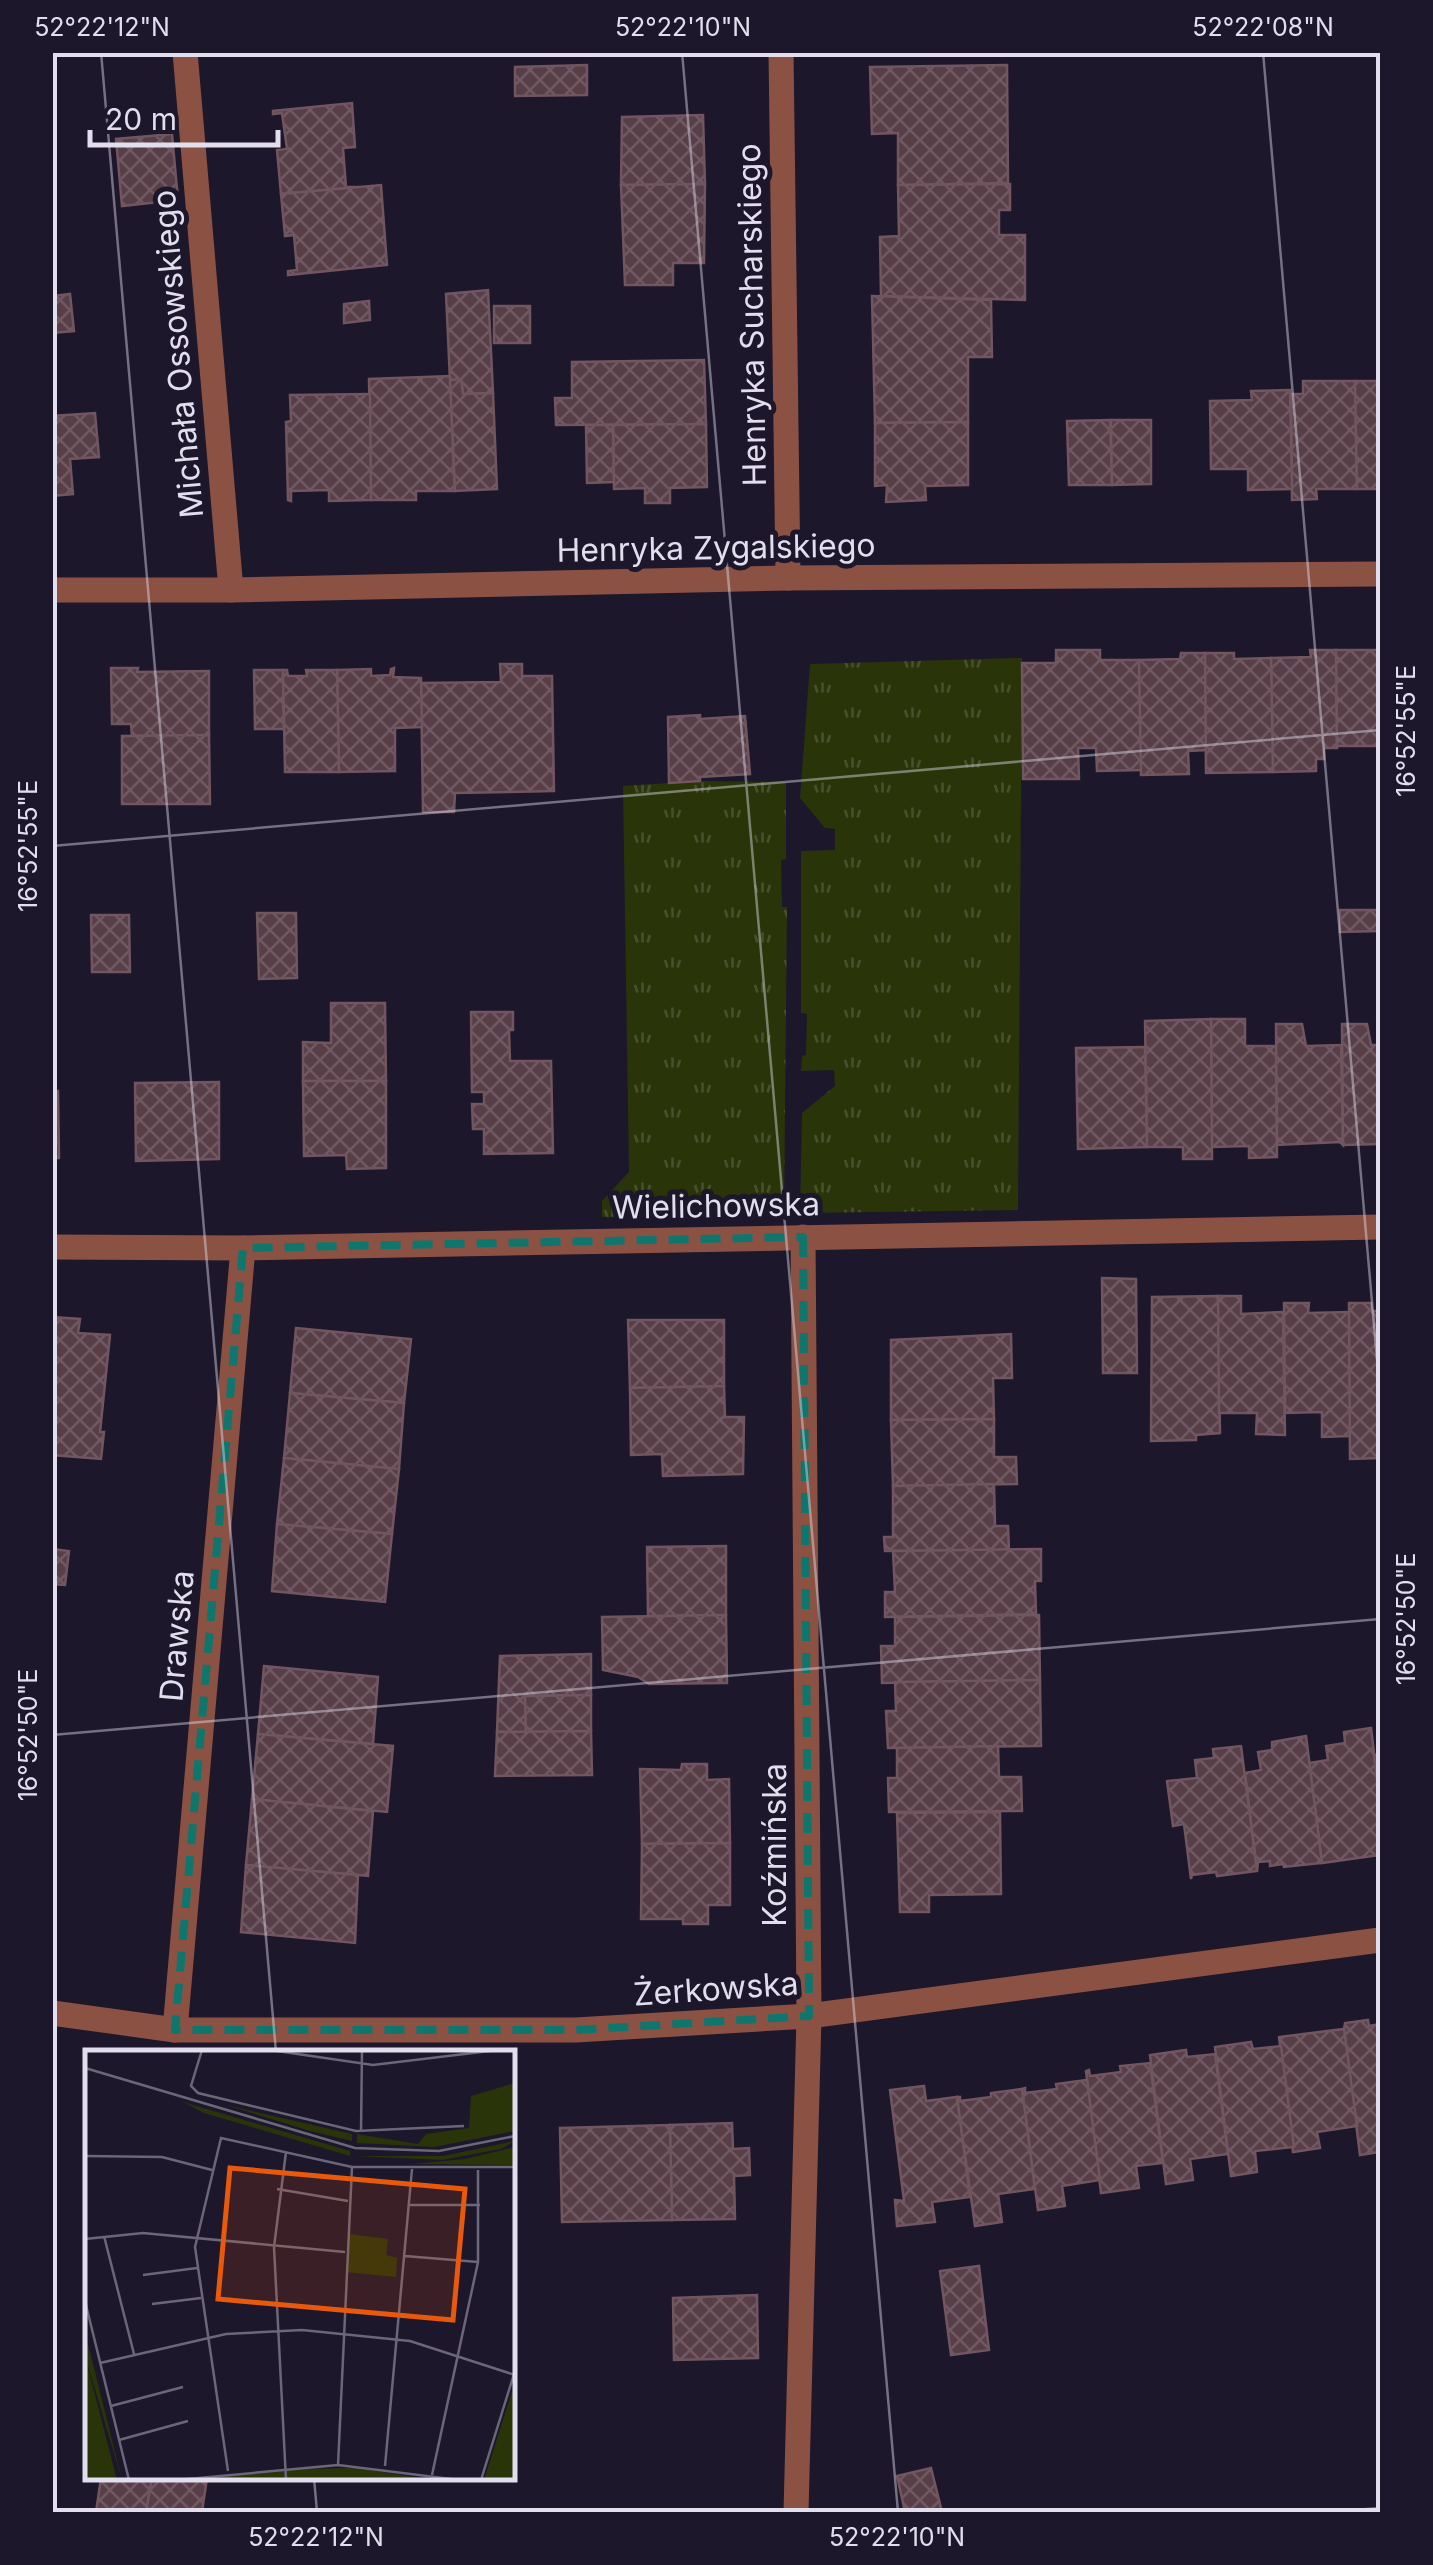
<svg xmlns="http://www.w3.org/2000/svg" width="1433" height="2565" viewBox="0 0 1433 2565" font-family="Inter,sans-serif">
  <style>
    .grass { fill: url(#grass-tufts) }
    .building { fill: url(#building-cross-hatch); stroke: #71555f; stroke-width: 2.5 }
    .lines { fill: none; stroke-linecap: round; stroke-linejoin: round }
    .street { stroke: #8b5244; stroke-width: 25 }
    .marked { fill: none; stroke: #0f766e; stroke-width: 8; stroke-dasharray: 20 12; stroke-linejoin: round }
    .ticks { fill: none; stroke: #e1dfed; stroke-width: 2.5; stroke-opacity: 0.45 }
    .labels { text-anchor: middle; stroke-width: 10; stroke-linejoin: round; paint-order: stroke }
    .street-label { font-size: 32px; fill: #e1dfed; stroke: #1c172b }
    .inset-road { fill: none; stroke: #6b6779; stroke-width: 2.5 }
    .view { fill: #e8590c; fill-opacity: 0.15; stroke: #e8590c; stroke-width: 5 }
    .inset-edge { fill: none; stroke: #e1dfed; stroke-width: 5 }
    .neatline { fill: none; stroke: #e1dfed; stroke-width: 4 }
    .ticks-label { font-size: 25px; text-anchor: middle; fill: #e1dfed }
  </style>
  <defs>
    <pattern id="grass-tufts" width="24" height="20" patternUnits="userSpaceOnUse" patternTransform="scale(2.5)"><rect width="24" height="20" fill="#293409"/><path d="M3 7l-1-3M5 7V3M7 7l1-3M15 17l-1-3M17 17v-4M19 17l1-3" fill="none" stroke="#48512d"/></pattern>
    <pattern id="building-cross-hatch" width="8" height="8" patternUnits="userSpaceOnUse" patternTransform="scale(2.5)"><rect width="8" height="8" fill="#583e47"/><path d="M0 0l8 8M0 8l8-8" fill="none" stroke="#705962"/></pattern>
  </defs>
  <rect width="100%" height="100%" fill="#1c172b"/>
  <g class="grass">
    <path d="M1022,658l-4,552 -218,3 2,-100 33,-27 -1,-16 -33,1 1,-15 4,-1 1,-41 -6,-1v-162l34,-1v-21l-10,-1 -25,-30 10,-134z"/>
    <path d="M700,781l86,1v77l-5,1 1,47h5l-3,307 -182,3v-16l27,-29 -6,-386z"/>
  </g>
  <g class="building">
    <path d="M587,65v30l-72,1v-29z"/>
    <path d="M1007,65l1,118 -110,2v-52l-26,1 -2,-67z"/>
    <path d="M352,103l3,44 -12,1 3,39h13l-78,7 -4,-44 10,-1 -5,-36 -9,1v-3z"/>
    <path d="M703,115l2,69 -84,1 1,-68z"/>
    <path d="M172,134l6,66 -56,6 -6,-67z"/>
    <path d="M705,184l-1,79h-31v22h-48l-4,-100z"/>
    <path d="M1010,184v26h-11v25h26v65l-144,-4 -1,-59 19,-1 -1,-51z"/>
    <path d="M381,185l6,80 -99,10v-4l9,-1 -3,-35 -9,1 -4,-42z"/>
    <path d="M488,290l5,103 -30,1 -2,-15 -11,1 -4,-86z"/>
    <path d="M70,294l4,37 -22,2v-37z"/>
    <path d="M872,296l119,4 1,57h-24v65l-93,1z"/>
    <path d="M369,301l1,19 -26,3v-19z"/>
    <rect x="494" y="306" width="36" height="37"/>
    <path d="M704,360l2,64 -150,1 -1,-27h17v-36z"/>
    <path d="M450,376l5,115h-39v9h-45l-2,-121z"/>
    <path d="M461,379l2,15 30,-1 4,96 -42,2 -5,-111z"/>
    <path d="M1303,381h52l2,108h-41l1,10 -25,1 -1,-106h12z"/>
    <path d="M1355,381h25v108h-23z"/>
    <path d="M1290,390l2,99 -44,1v-21h-37l-1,-68 42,-1 -1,-9z"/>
    <path d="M370,394l1,106 -42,1v-11l-38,1v10l-3,-1 -2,-78 5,-1 -1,-26z"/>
    <path d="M95,413l4,44 -29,2 3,35 -21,2v-80z"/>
    <path d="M1110,420l2,65h-43l-2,-64z"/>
    <path d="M1111,420h40v64l-39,1z"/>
    <path d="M968,422v63l-43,1 1,14 -40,2 1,-17 -12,1v-63z"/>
    <path d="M706,424l1,63 -37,1v15h-25v-15l-31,1 -1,-64z"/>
    <path d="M586,425h27l1,57 -27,1z"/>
    <path d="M1056,650h44v10h39l4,110 -46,1 -1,-23h-18l1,31h-56l-1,-116h34z"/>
    <path d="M1310,650h26l1,98h-13v11h-8v12l-43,1 -2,-114 40,-1z"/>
    <path d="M1336,650h44v96h-43z"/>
    <path d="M1181,653h24l2,97 -19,1 1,23 -48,1 -2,-115 41,-1z"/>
    <path d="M1205,653h29v6l37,-1 2,114 -67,1z"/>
    <path d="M500,664h22v12h30l2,115 -99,2 -1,19h-31l-2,-129 80,-1z"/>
    <path d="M111,668h27l-1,4 72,-1v64l-77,1 -1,-12h-19z"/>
    <path d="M394,668l-1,9 28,1 1,49 -27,1v43l-56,1 -2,-102 34,-1v7l19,-1 1,-6z"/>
    <path d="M254,670h29l1,59h-29z"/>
    <path d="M283,670h4l1,6h19l-1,-6h31l2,102h-54z"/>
    <path d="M700,715v4l45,-3 5,58 -50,3v4l-31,2 -1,-66z"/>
    <path d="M209,735l1,69h-88v-68z"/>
    <path d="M1340,910h40v21l-40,1z"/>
    <path d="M257,913h39l1,65 -38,1z"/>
    <path d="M91,915h38l1,57h-38z"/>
    <path d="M331,1003h54l1,78h-83v-39l28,1z"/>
    <path d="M471,1012h42v18h-4l1,31h41l2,92 -69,1v-25h-11l-1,-25h12v-12h-12z"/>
    <path d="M1211,1019h34v27h31l1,111 -28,1v-12l-37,1z"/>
    <path d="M1211,1019l1,140h-29v-12h-36l-2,-126z"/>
    <path d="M1276,1024h26l4,22 35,-1 2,100 -3,-3 -63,3z"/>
    <path d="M1342,1024h25l4,21h9v99l-37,1z"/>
    <path d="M1145,1047l2,100 -69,2 -2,-101z"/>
    <path d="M303,1081h83v87l-39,1 -1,-14 -42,1z"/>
    <path d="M219,1082v77l-83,2 -1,-78z"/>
    <path d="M58,1091l1,67h-7v-66z"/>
    <path d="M1102,1278l34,1 1,94h-34z"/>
    <path d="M1218,1296l2,137 -24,2v5l-45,1 1,-144z"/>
    <path d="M1218,1296h23v18l42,-2 2,123 -29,-1 1,-21h-38z"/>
    <path d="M1284,1303h25l-1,10 41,-1 2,124 -29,1v-25l-37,1z"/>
    <path d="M1349,1303h22l1,8h8v147l-30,1z"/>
    <path d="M52,1317l28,2 -2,14 32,2 -10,97h4l-3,27 -49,-4z"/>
    <path d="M628,1320h96v66l-94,2z"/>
    <path d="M296,1328l115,11 -7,64 -114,-10z"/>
    <path d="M1011,1334l1,44h-19l1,41 -103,1v-80z"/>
    <path d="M724,1386l1,31h19l-1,57 -80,2 -1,-22 -31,1 -1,-67z"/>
    <path d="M290,1393l114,10 -5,66 -115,-11z"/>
    <path d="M994,1419v38h22l1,27 -124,2 -2,-66z"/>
    <path d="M284,1458l115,11 -7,65 -115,-10z"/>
    <path d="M994,1484l1,42h13l1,24 -124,1 -1,-14h9v-51z"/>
    <path d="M277,1524l115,10 -7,68 -113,-11z"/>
    <path d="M726,1546v69l-78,1 -1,-69z"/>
    <path d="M52,1549l17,2 -4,34 -13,-1z"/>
    <path d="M1041,1549v32h-6l1,33 -151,3v-25h10l-2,-41z"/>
    <path d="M726,1615l1,68 -78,1 -11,-7 -35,-7 -1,-53z"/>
    <path d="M1039,1615l1,65 -158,3 -1,-37h14v-29z"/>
    <path d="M591,1654v41l-66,1 1,36h-29l3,-76z"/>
    <path d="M264,1666l114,11 -5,67 -115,-10z"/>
    <path d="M1040,1680l1,66 -153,2 -2,-37h10l-1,-29z"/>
    <path d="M591,1695v36l-65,1 -1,-36z"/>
    <path d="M1371,1728l9,75v52l-58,8 -13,-100 19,-3 -2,-14 19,-3 -1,-11z"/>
    <path d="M591,1731l1,44 -97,1 2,-44z"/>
    <path d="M258,1734l135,12 -6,66 -135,-13z"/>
    <path d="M1306,1736l16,127 -38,4 -1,-3 -13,2v-5l-12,1 -1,9 -12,-98 16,-3 -3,-18 14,-2v-8z"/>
    <path d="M998,1746l1,31h22l1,34 -133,1 -1,-34h9v-30z"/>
    <path d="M1241,1746l16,125 -40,5 -1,-4 -24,3 -1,4 -7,-55 -11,2 -6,-45 30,-3 -2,-18 19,-2 -1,-9z"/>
    <path d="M1380,1754v49l-6,-48z"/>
    <path d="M682,1764h25v16l22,-1 1,64 -88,1 -2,-75 41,1z"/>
    <path d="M252,1799l121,12 -5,65 -122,-11z"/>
    <path d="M1000,1812l1,82 -72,1v17h-29l-3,-99z"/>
    <path d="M730,1843v62h-22v19h-25v-5h-42l1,-75z"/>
    <path d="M246,1865l112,10 -3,68 -114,-11z"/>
    <path d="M1368,2020l1,6 11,-2v128l-20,3 -16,-126 1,-6z"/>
    <path d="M1344,2029l13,97 -40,6 3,16 -27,4 -14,-115z"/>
    <path d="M1251,2042l2,7 28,-3 13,101 -39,4 2,21 -26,4 -16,-129z"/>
    <path d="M1186,2050l1,7 28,-3 13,100 -38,5 3,21 -27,4 -16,-129z"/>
    <path d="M1150,2063l13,100 -27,3 3,22 -38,5 -15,-122 3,-1 1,6 31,-4 -1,-6z"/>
    <path d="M1087,2080l13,100 -38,6 3,20 -27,4 -16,-121 3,-1v5l32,-4 -1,-5z"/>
    <path d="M924,2086l2,15 31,-4 13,100 -38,5 3,20 -38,4 -2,-26 9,1 -14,-111z"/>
    <path d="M1022,2089l13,100 -37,5 4,28 -27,4 -18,-129h3v4l31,-4v-4z"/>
    <path d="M732,2123l1,26 16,-1 1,27 -16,1 1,43 -63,1 -2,-95z"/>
    <path d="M670,2125l2,95 -110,2 -2,-94z"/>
    <path d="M979,2266l10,84 -38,5 -11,-84z"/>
    <path d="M757,2295l1,63 -84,2 -1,-62z"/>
    <path d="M931,2468l11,44h-37l-8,-36z"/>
    <path d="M101,2478h51l-6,34h-50z"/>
    <path d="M152,2478h55l-5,34h-56z"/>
  </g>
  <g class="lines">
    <g class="street">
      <path d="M185,52l46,538"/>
      <path d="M781,52l7,526"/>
      <path d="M52,590h179l557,-12 592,-4"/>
      <path d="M52,1247l191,1 1137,-21"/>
      <path d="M52,2013l123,17h401l233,-14 571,-76"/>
      <path d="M175,2030l68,-782"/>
      <path d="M796,2512l13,-496 -6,-779"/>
    </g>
  </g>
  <path class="marked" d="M803,1237l6,779 -233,14h-401l68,-782z"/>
  <path class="ticks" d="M101,52l175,2000M682,52l216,2460M1263,52l117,1342M52,846l1328,-116M52,1735l1328,-116M314,2478l3,34M1328,2512l52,-4"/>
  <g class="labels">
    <g class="street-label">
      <text transform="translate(752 315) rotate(-91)" y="11">Henryka Sucharskiego</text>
      <text transform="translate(178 354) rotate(-95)" y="11">Michała Ossowskiego</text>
      <text transform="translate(716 548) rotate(-1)" y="11">Henryka Zygalskiego</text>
      <text transform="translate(716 1206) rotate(-1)" y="11">Wielichowska</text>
      <text transform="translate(177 1636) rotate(-85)" y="11">Drawska</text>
      <text transform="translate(775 1845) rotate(-90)" y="11">Koźmińska</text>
      <text transform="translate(716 1989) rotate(-4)" y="11">Żerkowska</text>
    </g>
  </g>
  <g transform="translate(85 2050)">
    <rect width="430" height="430" fill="#1c172b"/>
    <path d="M430,33v48l-81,16 -77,-4v-9l61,10 8,-10 43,-6 2,-32zM98,52l167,49v5l-146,-43zM141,55l126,29v7l-42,-10zM430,91l-14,8 -59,11 -87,-4h88zM430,97v18l-104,-1 54,-5zM265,184l38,5 -2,16 11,3 -1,19 -50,-5zM0,282l37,148 -37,-124zM430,332v98h-31zM271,418l78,12h-244l97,-11z" fill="#293409"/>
    <path d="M0,306l32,124h-32z" fill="#293409"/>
    <path class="inset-road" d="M117,0l-11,36 7,7 158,38 108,-5M185,0l103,15 125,-15M0,18l270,80 84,3 76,-15M276,82l1,-82M0,106l77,1 50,13M192,139l71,12M324,155h71M19,186l30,118M0,189l58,-6 202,19M320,206l73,6M58,225l54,-7M0,251l44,179M67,254l49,-6M15,313l126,-29 76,-4 108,11 105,34M26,356l72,-19M34,390l69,-19M253,415l14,-298M300,416l27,-297M143,421l-33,-224 26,-109 131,29h163M347,425l46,-213v-92M92,430l161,-15 121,15M201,430l-12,-233 12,-95M396,430l33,-106"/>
    <path class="view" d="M145,118l235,21 -12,131 -235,-21z"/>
    <rect width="430" height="430" class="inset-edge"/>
  </g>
  <rect width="1433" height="2565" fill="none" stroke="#1c172b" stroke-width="110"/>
  <path d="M90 130v15h188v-15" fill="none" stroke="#e1dfed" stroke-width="5"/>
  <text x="105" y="130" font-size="30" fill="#e1dfed" stroke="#1c172b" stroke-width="8" paint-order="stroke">20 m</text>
  <rect x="55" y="55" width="1323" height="2455" class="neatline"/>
  <g class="ticks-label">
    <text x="102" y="36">52°22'12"N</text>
    <text x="683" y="36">52°22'10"N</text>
    <text x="1263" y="36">52°22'08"N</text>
    <text transform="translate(1406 731) rotate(-90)" y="9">16°52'55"E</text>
    <text transform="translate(28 846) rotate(-90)" y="9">16°52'55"E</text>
    <text transform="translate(1406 1619) rotate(-90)" y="9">16°52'50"E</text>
    <text transform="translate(28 1735) rotate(-90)" y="9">16°52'50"E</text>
    <text x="316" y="2546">52°22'12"N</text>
    <text x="897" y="2546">52°22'10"N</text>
  </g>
</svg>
